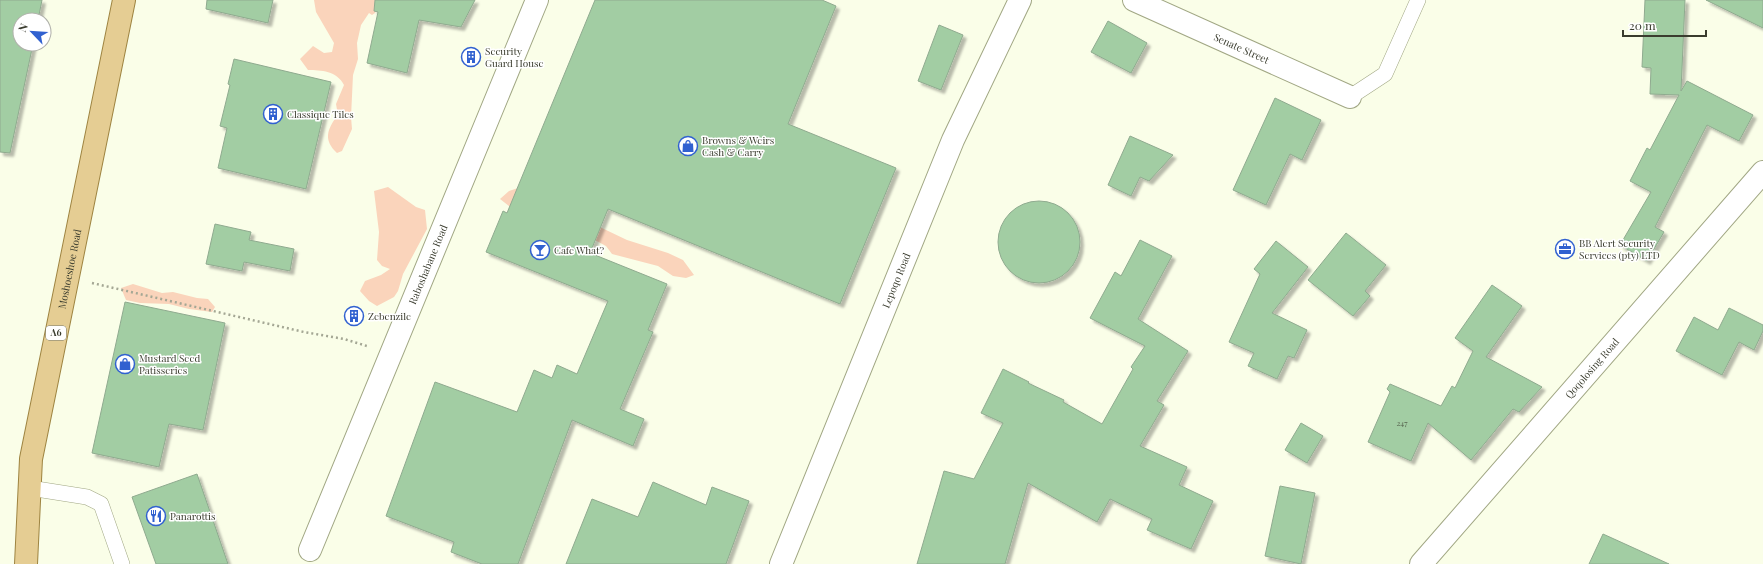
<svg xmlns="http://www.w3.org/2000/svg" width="1763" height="564" viewBox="0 0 1763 564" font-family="'Playfair Display',serif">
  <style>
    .green { fill: #fad4bb }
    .building { fill: #a2cda3; stroke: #8faa8f; filter: url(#shadow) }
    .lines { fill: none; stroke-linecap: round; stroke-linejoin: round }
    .lane-casing { stroke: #a1a784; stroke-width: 16 }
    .street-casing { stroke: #a1a784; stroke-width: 24 }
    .primary-casing { stroke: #9e8441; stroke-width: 24 }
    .path { stroke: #a4a794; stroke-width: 2.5; stroke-dasharray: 2 3; stroke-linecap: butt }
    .lane { stroke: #fff; stroke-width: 15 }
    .street { stroke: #fff; stroke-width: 22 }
    .primary { stroke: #e5cd93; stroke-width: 22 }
    .labels { text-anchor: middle; stroke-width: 3; stroke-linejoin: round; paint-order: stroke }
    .number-label { font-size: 8px; fill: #54604b }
    .shield { fill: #fff; stroke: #75766d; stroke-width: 1 }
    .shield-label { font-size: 9px; font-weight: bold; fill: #3a3c2e }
    .street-label { font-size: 10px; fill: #3a3c2e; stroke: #fff }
    .poi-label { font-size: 10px; fill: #3a3c2e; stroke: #fff; text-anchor: start }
  </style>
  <defs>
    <filter id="shadow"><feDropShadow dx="3.5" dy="3.5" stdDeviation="1" flood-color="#0004"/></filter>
  </defs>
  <rect width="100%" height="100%" fill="#fafee8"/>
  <g class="green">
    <path d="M314,0h65l-4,13 -3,2 -3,-2 -8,12 -4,18 1,16 -5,16 -2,42 1,12 -10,22 -5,2c-14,-13 -10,-24 1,-38l-2,-11 8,-19c-7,-14 -23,-15 -36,-15l-8,-11 13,-13 11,7 8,-1 2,-9 -18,-31z"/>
    <path d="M388,187l28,20 9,3 2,19 -24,45 -5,17 -4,6 -17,9 -8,-5 -9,-10 5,-10 16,-6 9,-6 -8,-3 -5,-6 2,-28 -5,-41z"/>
    <path d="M518,188l109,52 41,13 15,7 11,15 -8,3 -13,-2 -15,-10 -46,-12 -6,-8 -17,-9 -80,-31 -9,-7 9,-8z"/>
    <path d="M133,284l29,9 11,-1 24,6 11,1 7,8 -3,5 -23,-3 -20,-5 -29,-1 -14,-3 -5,-12z"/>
  </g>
  <g class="building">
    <path d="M0,0h42l-4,20h-18v24h13l-23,109 -10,-1z"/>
    <path d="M207,0h66l-5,23 -62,-14z"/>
    <path d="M375,0h100l-14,27 -42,-7 -12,53 -40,-10 11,-51 -4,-1z"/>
    <path d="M595,0h227l14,6 -48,118 108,44 -56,136 -232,-95 -18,44 77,31 -19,46 5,2 -33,77 24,10 -11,27 -61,-26 -54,144h-36l-31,-12 3,-10 -68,-26 49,-134 82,30 17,-42 18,8 5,-13 20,9 31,-73 -122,-49 17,-41 4,2z"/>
    <path d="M1645,0h40l-4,91 6,-10 66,34 -14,26 -32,-16 -52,102 9,5 -17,29 -27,-16 31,-53 -21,-11 17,-33 3,2 29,-55 -29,-1 1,-26 -9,-1z"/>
    <path d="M1706,0h57v28z"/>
    <path d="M1108,21l39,22 -16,30 -40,-21z"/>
    <path d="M939,25l24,10 -22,55 -23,-9z"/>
    <path d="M234,59l97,23 -25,107 -88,-21 9,-40 -7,-2 10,-41 -2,-1z"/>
    <path d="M1275,98l46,22 -19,40 -12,-6 -24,51 -33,-15z"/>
    <path d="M1130,136l43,19 -24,26 -9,-4 -9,19 -23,-11z"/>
    <circle cx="1039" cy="242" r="41"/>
    <path d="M215,224l36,8 -2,8 45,9 -4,22 -46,-9 -2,9 -36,-7z"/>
    <path d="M1346,233l40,32 -21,26 5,5 -17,20 -45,-36z"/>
    <path d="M1140,240l32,16 -34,63 50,32 -31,50 7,4 -24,41 47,21 -8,18 34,16 -22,48 -44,-19 5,-11 -42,-20 -13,23 -69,-39 -23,81h-88l27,-93 30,8 29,-56 -22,-10 22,-44 26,13 -1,1 36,17 -1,2 39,22 31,-55 -2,-2 14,-21 -55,-28 25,-46 6,4z"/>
    <path d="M1276,241l32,26 -36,46 35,17 -13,28 -6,-2 -11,23 -29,-13 6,-13 -25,-11 31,-68 -6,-5z"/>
    <path d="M1492,285l30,21 -36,51 56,30 -23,25 -6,-3 -42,51 -43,-37 -17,38 -43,-19 22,-50 -3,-3 3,-5 51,22 11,-20 3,2 18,-37 -18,-13z"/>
    <path d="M125,302l100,21 -22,107 -34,-6 -10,43 -67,-14z"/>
    <path d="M1729,308l34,17v6l-9,19 -15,-8 -17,33 -46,-24 18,-34 24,13z"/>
    <path d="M1301,423l22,13 -16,27 -22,-13z"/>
    <path d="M197,474l31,90h-72l-24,-67z"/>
    <path d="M653,482l53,23 6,-18 37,14 -23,63h-160l26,-65 46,18z"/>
    <path d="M1280,486l35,7 -14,71 -36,-8z"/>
    <path d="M1603,534l66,30h-80z"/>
  </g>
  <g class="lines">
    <defs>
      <g id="lane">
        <path d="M1350,97l35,-23 33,-74"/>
        <path d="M30,488l57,9 14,7 21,60"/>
      </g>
      <g id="street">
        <path id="s1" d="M1134,0l216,97"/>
        <path id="s2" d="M310,550l227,-550"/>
        <path id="s3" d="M781,564l172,-424 67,-140"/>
        <path id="s4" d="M1421,564l342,-392"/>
      </g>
      <g id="primary">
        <path id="s5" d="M26,564l5,-105 93,-459"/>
      </g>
    </defs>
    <use href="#lane" class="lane-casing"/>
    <use href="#street" class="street-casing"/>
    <use href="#primary" class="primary-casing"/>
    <path class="path" d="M92,283l212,49 40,7 23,7"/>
    <use href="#lane" class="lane"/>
    <use href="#street" class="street"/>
    <use href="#primary" class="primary"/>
  </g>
  <defs>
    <symbol id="building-ring" viewBox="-11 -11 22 22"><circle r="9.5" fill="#fff" stroke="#3161d0" stroke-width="1.5"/><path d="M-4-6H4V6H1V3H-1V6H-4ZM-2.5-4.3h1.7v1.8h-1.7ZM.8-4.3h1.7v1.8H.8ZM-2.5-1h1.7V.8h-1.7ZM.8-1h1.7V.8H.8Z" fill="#3161d0"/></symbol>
    <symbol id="shop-ring" viewBox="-11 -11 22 22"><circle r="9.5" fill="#fff" stroke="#3161d0" stroke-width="1.5"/><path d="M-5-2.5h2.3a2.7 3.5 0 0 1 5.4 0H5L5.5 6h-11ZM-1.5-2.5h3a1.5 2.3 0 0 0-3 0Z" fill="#3161d0"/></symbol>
    <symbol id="office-ring" viewBox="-11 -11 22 22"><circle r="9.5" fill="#fff" stroke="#3161d0" stroke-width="1.5"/><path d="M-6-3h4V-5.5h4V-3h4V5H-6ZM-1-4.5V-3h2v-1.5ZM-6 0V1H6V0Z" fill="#3161d0"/></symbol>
    <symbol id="bar-ring" viewBox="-11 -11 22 22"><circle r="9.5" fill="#fff" stroke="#3161d0" stroke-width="1.5"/><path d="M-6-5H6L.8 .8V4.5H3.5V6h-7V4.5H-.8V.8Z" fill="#3161d0"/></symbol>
    <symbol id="restaurant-ring" viewBox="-11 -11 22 22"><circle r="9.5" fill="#fff" stroke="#3161d0" stroke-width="1.5"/><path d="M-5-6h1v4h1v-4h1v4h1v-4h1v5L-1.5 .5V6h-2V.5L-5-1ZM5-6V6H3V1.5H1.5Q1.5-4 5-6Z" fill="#3161d0"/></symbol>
  </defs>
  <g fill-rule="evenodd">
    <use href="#building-ring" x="460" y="46" width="22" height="22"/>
    <use href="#building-ring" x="262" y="103" width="22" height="22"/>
    <use href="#shop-ring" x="677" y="135" width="22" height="22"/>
    <use href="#office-ring" x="1554" y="238" width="22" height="22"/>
    <use href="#bar-ring" x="529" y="239" width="22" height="22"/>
    <use href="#building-ring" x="343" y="305" width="22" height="22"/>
    <use href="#shop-ring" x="114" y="353" width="22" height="22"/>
    <use href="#restaurant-ring" x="145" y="505" width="22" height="22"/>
  </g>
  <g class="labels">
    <g class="number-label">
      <text x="1402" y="426">247</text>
    </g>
    <rect class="shield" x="46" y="326" width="20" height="14" rx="3"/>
    <g class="shield-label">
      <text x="56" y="336">A6</text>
    </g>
    <g class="street-label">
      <text dy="4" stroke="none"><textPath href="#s1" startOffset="118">Senate Street</textPath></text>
      <text dy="4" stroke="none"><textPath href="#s2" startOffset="309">Raboshabane Road</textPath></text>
      <text dy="4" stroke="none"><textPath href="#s5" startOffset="299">Moshoeshoe Road</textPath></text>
      <text dy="4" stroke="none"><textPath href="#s3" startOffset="306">Lepoqo Road</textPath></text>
      <text dy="4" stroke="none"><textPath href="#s4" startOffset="260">Qoqolosing Road</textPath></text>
    </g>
    <g class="poi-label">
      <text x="485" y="55">Security<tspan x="485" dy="12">Guard House</tspan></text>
      <text x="287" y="118">Classique Tiles</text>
      <text x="702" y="144">Browns &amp; Weirs<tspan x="702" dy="12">Cash &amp; Carry</tspan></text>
      <text x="1579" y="247">BB Alert Security<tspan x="1579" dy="12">Services (pty) LTD</tspan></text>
      <text x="554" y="254">Cafe What?</text>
      <text x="368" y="320">Zebenzile</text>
      <text x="139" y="362">Mustard Seed<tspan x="139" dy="12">Patisseries</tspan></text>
      <text x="170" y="520">Panarottis</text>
    </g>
  </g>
  <g transform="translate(32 32) rotate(295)"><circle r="19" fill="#ffffff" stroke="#b0b1ab"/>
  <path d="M0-3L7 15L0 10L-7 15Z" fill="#3161d0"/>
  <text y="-6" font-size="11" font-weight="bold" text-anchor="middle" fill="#3a3c2e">N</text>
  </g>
  <path d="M1623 30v6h83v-6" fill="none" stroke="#3a3c2e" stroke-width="2"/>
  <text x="1629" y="30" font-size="12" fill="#3a3c2e" stroke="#ffffff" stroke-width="3" paint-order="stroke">20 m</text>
</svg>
